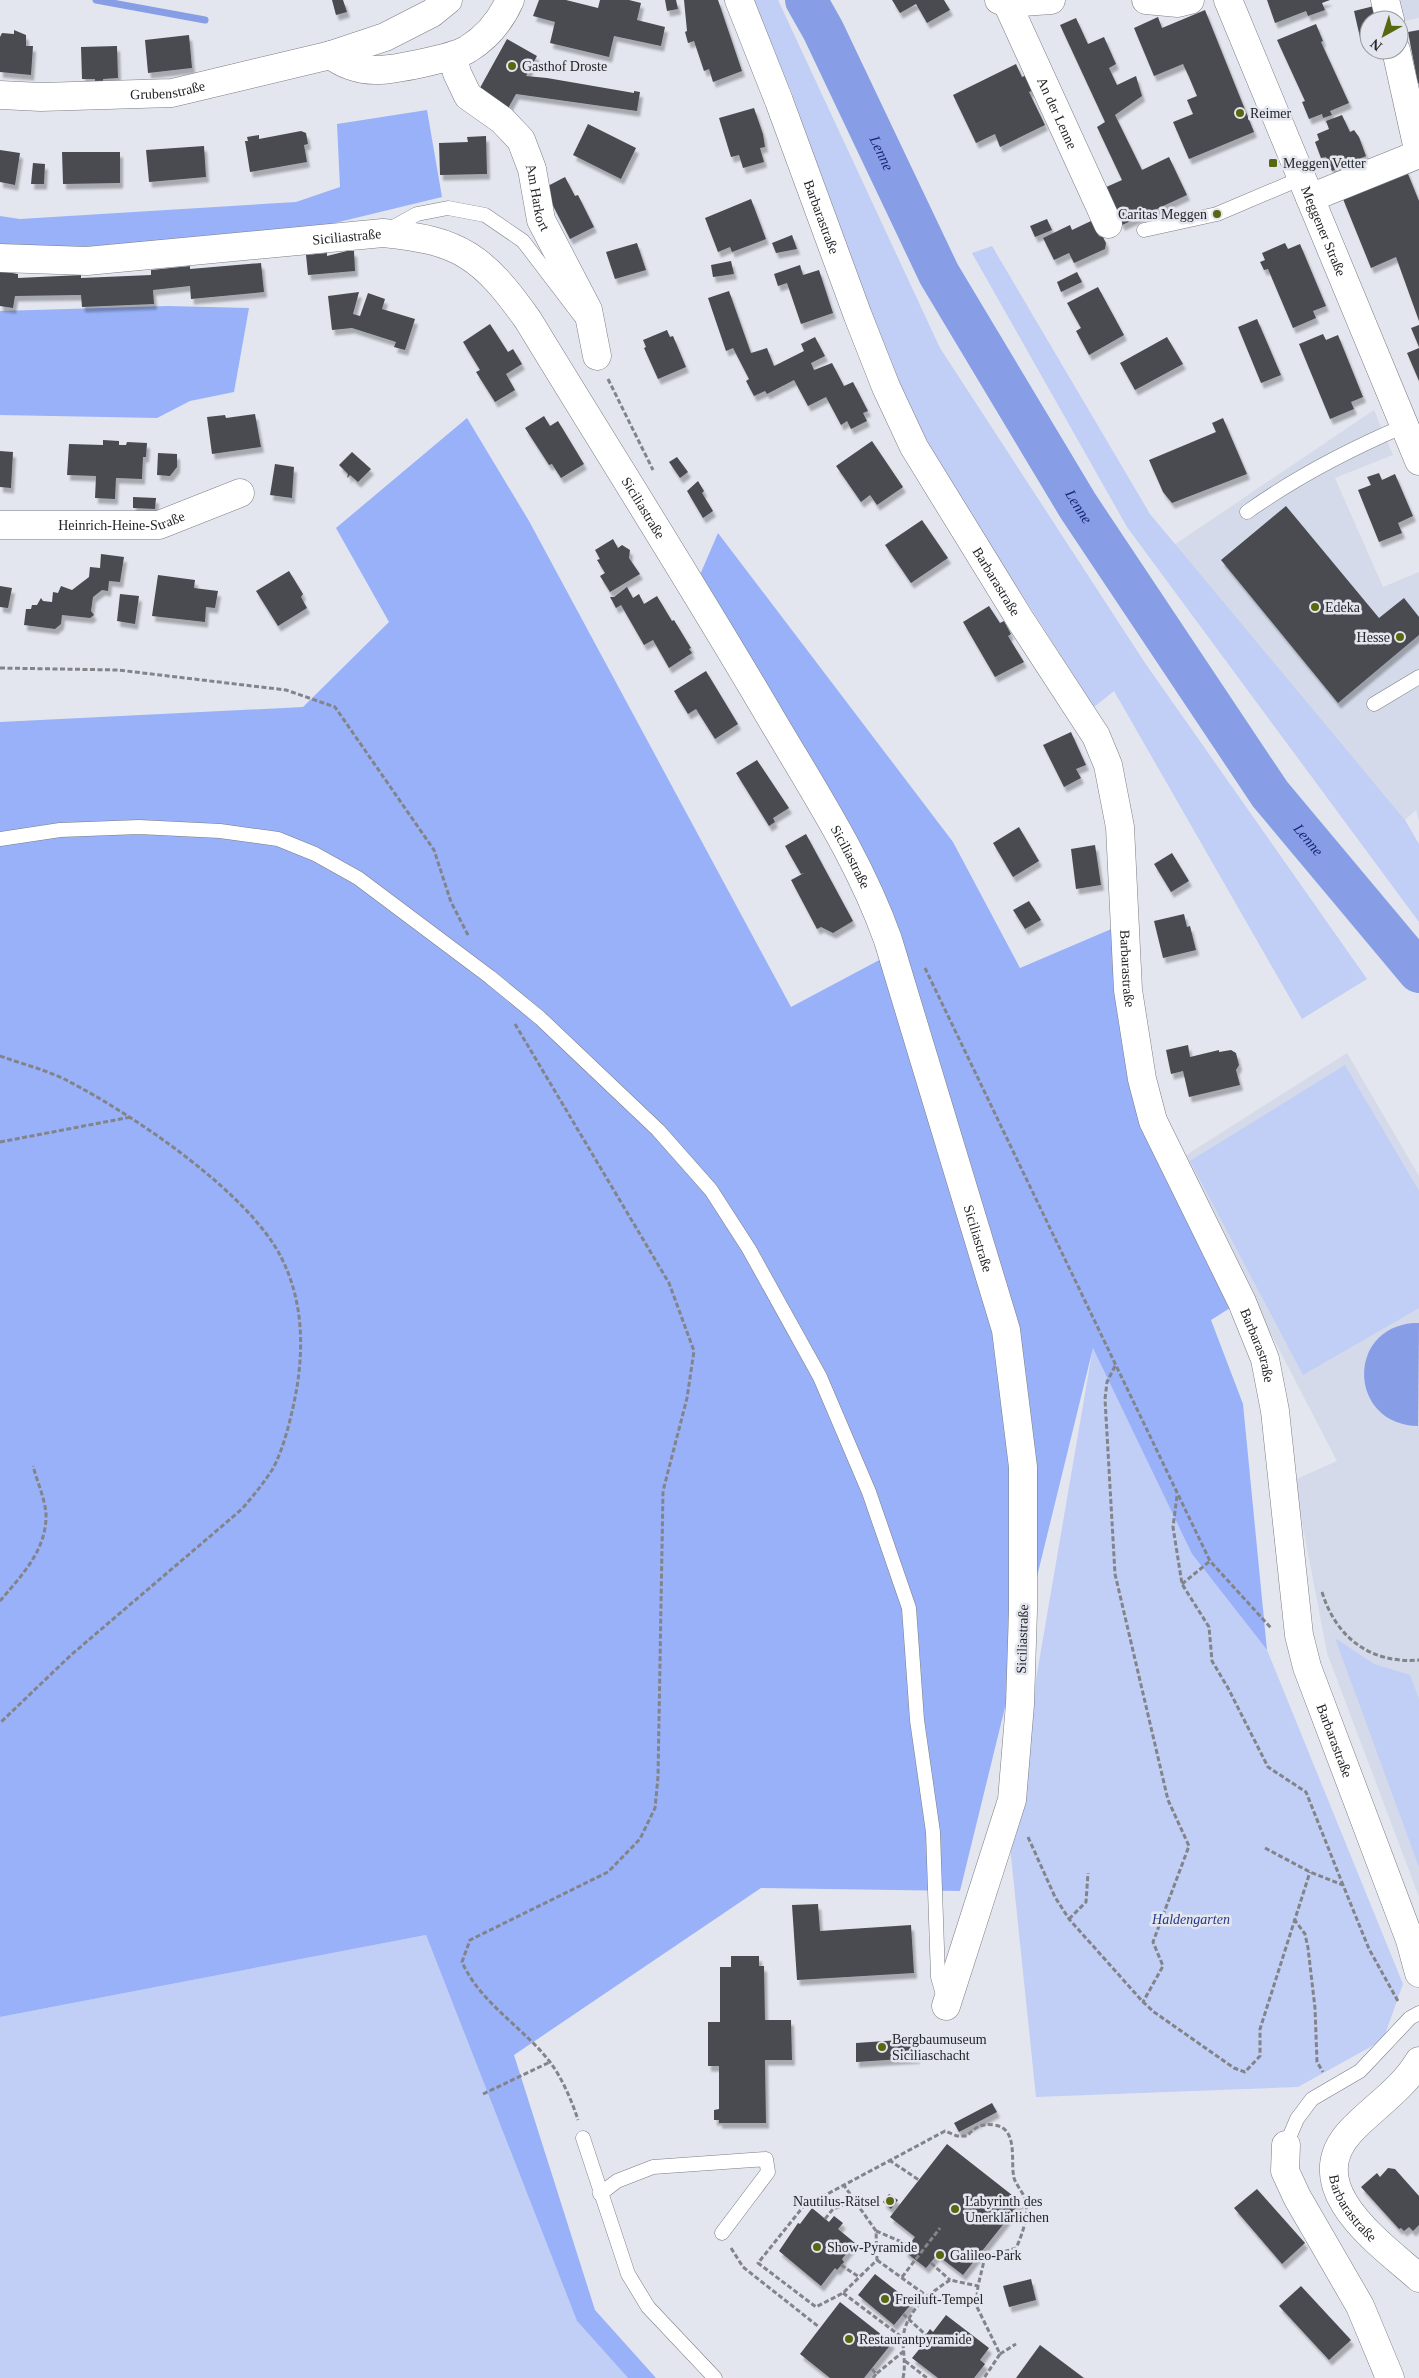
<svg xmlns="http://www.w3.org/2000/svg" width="1419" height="2378" viewBox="0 0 1419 2378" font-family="'Times New Roman',serif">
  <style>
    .built { fill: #d4dae9 }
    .green { fill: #c1cef5 }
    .forest { fill: #99b1f9 }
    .water { fill: #879ee6 }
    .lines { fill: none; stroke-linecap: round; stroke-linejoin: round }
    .stream { stroke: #879ee6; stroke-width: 7 }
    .river { stroke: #879ee6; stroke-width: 42 }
    .building { fill: #484b51; filter: url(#shadow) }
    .lane-casing { stroke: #7a7d84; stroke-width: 15 }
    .street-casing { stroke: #7a7d84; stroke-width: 29 }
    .secondary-casing { stroke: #7a7d84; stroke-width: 29 }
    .primary-casing { stroke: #7a7d84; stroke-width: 29 }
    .path { stroke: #828489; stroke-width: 3; stroke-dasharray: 5 2.5; stroke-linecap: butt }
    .lane { stroke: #fff; stroke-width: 14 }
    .street { stroke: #fff; stroke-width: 28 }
    .secondary { stroke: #fff; stroke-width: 28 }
    .primary { stroke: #fff; stroke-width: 28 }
    .poi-dot { fill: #586810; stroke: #e3e6ee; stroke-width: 2 }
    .labels { text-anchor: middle; stroke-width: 5; stroke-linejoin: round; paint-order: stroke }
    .poi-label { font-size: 14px; fill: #242528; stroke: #e3e6ee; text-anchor: start }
    .street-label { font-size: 14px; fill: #242528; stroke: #e3e6ee }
    .park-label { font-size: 14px; font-style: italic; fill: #253688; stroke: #e3e6ee }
    .water-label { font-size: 15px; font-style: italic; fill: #182374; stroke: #e3e6ee }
  </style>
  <defs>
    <filter id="shadow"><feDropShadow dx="3" dy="5.5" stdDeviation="1" flood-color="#0004"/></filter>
  </defs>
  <rect width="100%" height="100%" fill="#e3e6ee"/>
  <g class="built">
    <path d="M1396,0h23v18l-19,4z"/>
    <path d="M1374,410l19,45 -58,23 48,109 36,-15v249l-3,-11 -11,10 -231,-275z"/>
    <path d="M1347,1053l72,123v721l-92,-244 -33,-173 43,-19 -157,-302z"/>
  </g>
  <g class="green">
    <path d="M750,0h28l162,348 205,315 222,316 -65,40 -188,-328 -20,16 -166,-259 -55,-127 -82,-230z"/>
    <path d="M992,246l158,268 255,306 14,24v78l-292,-395 -155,-274z"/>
    <path d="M1345,1065l74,126v117l-116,67 -113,-214z"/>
    <path d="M1093,1347l99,207 75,96 136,334 -20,56 -85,47 -262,10 -27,-260z"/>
    <path d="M1335,1638l39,26 36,11 9,24v168z"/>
    <path d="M426,1935l151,386 51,57h-628v-361z"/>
  </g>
  <g class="forest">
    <path d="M427,110l15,87 -128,31 -281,23 -33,-5v-30l20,3 276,-17 44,-15 -3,-63z"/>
    <path d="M168,306l81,2 -15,84 -44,9 -33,17 -157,-3v-104z"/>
    <path d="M467,418l62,103 262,486 109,-58 -201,-372 19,-44 235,309 67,126 96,-41 13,153 109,223 -27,17 32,84 24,246 -75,-96 -99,-206 -133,543 -199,-3 -247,167 81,255 61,68h-28l-51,-57 -151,-386 -426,82v-1295l303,-15 86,-85 -53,-94z"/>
  </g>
  <path class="water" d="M1413,1323h6l-1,103c-69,-1 -73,-97 -5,-103z"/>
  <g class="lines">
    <path class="stream" d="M96,0l109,20"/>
    <path class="river" id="s1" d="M806,0l17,30 116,244 139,232 192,288 149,178"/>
  </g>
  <g class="building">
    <path d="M332,0h11l4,12 -11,3z"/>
    <path d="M539,0h27l32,8 2,-8h29l12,3 -4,17 28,7 -4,19 -47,-10 -5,21 -59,-14 5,-21 -22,-6z"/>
    <path d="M665,0h11l2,9 -11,2z"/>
    <path d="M684,0h34l24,71 -29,11 -4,-13 -5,2 -10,-30 -6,2 -3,-11 2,-1z"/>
    <path d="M892,0h52l6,10 -23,13 -11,-19 -16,9z"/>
    <path d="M1267,0h63l-8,3 3,7 -17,6 -2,-5 -31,12z"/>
    <path d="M1374,6l3,14h-8v20l-8,2 -7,-31z"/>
    <path d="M1205,10l49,122 -65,27 -16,-37 20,-8 -6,-14 10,-4 -8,-19 -6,-13 -29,12 -20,-48 24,-11 4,11z"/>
    <path d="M1076,18l12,26 16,-7 12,27 -7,4 8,17 19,-9 6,20 -27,19 27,55 27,-13 18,38 -65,30 -18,-37 18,-8 -25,-53 8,-5 -45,-97z"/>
    <path d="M1316,24l7,17 -2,1 28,61 -19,8 2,4 -9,3 -1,-4 -13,5 -7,-17 3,-1 -28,-61z"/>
    <path d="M14,30l12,5v11h7l-2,29 -31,-3v-35l2,-4 12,1z"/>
    <path d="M1419,30v53l-1,1 -10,-52z"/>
    <path d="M189,35l3,33 -44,5 -3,-33z"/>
    <path d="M507,39l30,17 -11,20 21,2 87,15v-2l6,1 -3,19 -121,-17 -10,18 -30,-17z"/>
    <path d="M117,46l1,32 -15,1v4h-8v-4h-13l-1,-32z"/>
    <path d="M1016,64l6,13 5,-2 7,15 -5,2 16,33 -45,22 -5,-13 -19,9 -23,-48z"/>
    <path d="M754,108l9,26 2,13 -5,1 4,14 -21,6 -4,-13 -8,2 -12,-39z"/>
    <path d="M1342,115l8,17 4,-2 5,7 7,19 -34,15 -6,-14 -5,1 -6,-16 4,-2 -2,-6 12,-5 -3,-8z"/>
    <path d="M588,124l48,24 -15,31 -48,-24z"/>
    <path d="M301,131l5,2 2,11 -4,1 3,17 -57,10 -5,-31h3l-1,-4 12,-2v4z"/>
    <path d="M486,136l1,38 -47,1 -1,-32 29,-1 -1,-5z"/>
    <path d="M204,146l2,31 -57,5 -3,-32z"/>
    <path d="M0,150l20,3 -5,32 -15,-3z"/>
    <path d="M62,152h58v31l-57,1z"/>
    <path d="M33,163l12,1 -1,20h-13z"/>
    <path d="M1406,169l13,32v120l-23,-64 -25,11 -28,-69z"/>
    <path d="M565,177l10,19 3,-1 16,32 -24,12 -26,-51z"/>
    <path d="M751,199l15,40 -34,13 -2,-5 -12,5 -13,-34z"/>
    <path d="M1047,219l5,11 -17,7 -5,-11z"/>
    <path d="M1091,221l8,15 4,1 3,6 -1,6 -31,14 -5,-10 -15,7 -11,-22 27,-13 2,5z"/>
    <path d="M792,235l5,14 -21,4 -4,-10z"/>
    <path d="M637,243l9,27 -31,9 -9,-27z"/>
    <path d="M1285,243l3,6 12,-5 26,62 -13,5 3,7 -23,10 -25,-59 -4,1 -4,-8 5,-2 -3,-7z"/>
    <path d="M347,251h7l1,20 -47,4 -2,-20 21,-2v3z"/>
    <path d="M731,261l3,13 -21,3 -2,-12z"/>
    <path d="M261,263l3,29 -73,7 -1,-13 -37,4 1,14 -72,3 -1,-12 -66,1 -2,12 -13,-2v-35l18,3v4l63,-3v3l70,-3v-5l39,-4v3z"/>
    <path d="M800,265l3,10 16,-5 14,43 -32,11 -14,-41 -9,3 -4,-12z"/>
    <path d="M1077,272l5,10 -21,10 -4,-10z"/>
    <path d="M1098,287l26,48 -35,20 -13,-24 5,-3 -14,-25z"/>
    <path d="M729,291l22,62 16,-5 7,18 30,-15 -3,-7 14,-7 10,19 -14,7 3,7 18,-7 12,23 9,-4 15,29 -5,2 4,8 -16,8 -4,-8 -6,4 -15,-28 -18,9 -14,-26 -27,14 -2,-3 -11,5 -8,-15 3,-2 -16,-31 -7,3 -18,-53z"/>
    <path d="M359,292l-6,22 7,2 8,-23 17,6 -3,10 33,10 -10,31 -11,-3 2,-5 -44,-14 -20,2 -4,-34z"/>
    <path d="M1257,319l24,56 -20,8 -23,-56z"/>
    <path d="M490,324l18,28 5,-3 9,15 -16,10 9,16 -20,12 -19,-30 4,-2 -17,-28z"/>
    <path d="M1419,325v22l-8,-19z"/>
    <path d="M667,330l3,7 3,-1 13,31 -28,12 -14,-31 2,-1 -3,-7z"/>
    <path d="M1323,334l3,6 12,-5 25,62 -12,5 3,7 -24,10 -31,-75z"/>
    <path d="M1167,337l16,27 -48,26 -15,-27z"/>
    <path d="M1419,348v33l-12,-28z"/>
    <path d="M255,414l6,33 -49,7 -5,-37 18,-2 1,3z"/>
    <path d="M544,416l6,10 8,-5 26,43 -23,14 -9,-14 -3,1 -24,-37z"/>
    <path d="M1223,418l24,56 -75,29 -9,-11 -14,-32 67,-28 -4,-9z"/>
    <path d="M103,440l16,1v4h7l1,-3 20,1 -1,14h-3l-1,22 -26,-1 -1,21 -20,-1 1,-22 -29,-1 2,-31 34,1z"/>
    <path d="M872,441l31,46 -26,18 -7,-10 -9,7 -25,-36z"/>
    <path d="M0,451l13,1 -2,36 -11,-1z"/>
    <path d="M352,452l19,17 -13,13 -8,-7 -3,3 1,-4 -9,-9z"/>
    <path d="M158,453l19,1v13l-7,9 -13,-1z"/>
    <path d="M677,457l11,15 -8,6 -11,-16z"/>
    <path d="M275,464l19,3 -2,31 -22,-3z"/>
    <path d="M1379,473l3,7 13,-6 18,42 -15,7 4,10 -23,9 -21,-52 13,-5 -4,-8z"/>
    <path d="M698,481l6,10 -2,2 11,18 -10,7 -16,-27z"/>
    <path d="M133,497l23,1 -1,11 -22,-1z"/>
    <path d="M1286,506l93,112 25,-20 15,19v18l-81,68 -117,-143z"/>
    <path d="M922,520l26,38 -37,25 -26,-38z"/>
    <path d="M613,539l5,9 4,-3 8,5 -1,8 11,16 -30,18 -10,-16 5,-3 -8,-13 3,-1 -5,-9z"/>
    <path d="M101,554l23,3 -4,25 -11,-1 -1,10 -6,-1 -9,7 -2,14 3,4 -4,3 -28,-3 -1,9 -6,5 -31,-4 2,-16h5l1,-4h5l4,-7 2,3 9,1 1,-10 5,1 3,-7 11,4 17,-13 1,-10 10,1z"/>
    <path d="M289,571l14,23 -2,3 6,11 -29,18 -22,-35z"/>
    <path d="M158,575l37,5 -1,8 24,3 -3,17 -9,-1 -1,15 -53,-6z"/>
    <path d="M0,586l12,2 -4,20 -8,-1z"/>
    <path d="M627,587l6,11 6,-4 5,10 13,-8 15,25 2,-1 17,28 -2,1 3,4 -23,15 -16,-28 -9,5 -23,-40 -5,3 -6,-11h4z"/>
    <path d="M120,594l19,2 -4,28 -18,-3z"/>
    <path d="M989,606l11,17 4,-2 7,13 -3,2 16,26 -29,15 -32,-55z"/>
    <path d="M706,671l32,53 -23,15 -19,-30 -8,5 -14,-23z"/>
    <path d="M1071,732l15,33 -10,4 5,9 -17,9 -21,-42z"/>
    <path d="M757,760l32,48 -16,10 2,4 -6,4 -33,-53z"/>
    <path d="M1019,827l20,34 -26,16 -20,-34z"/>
    <path d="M806,834l47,87 -20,12 -12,-6 -4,2 -26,-49 13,-7 -3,1 -16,-28z"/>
    <path d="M1095,845l6,40 -25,4 -5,-40z"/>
    <path d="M1172,853l17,28 -18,11 -17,-28z"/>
    <path d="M1029,901l12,19 -16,9 -12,-19z"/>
    <path d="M1184,914l3,13 3,-1 6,24 -33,8 -9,-37z"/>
    <path d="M1188,1045l2,12 29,-7v2l12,-2 5,3 3,12 -3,5 4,15 -51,12 -6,-26 -12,3 -5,-24z"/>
    <path d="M818,1904l2,27 91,-6 3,48 -117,7 -5,-75z"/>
    <path d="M731,1956h28v10h5l1,54h26l1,40h-27l1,63h-47v-3h-5v-10l5,-1v-43h-11v-44h12v-55h11z"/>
    <path d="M915,2034l2,24 -61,4v-19l58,-4z"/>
    <path d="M992,2103l5,9 -38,20 -5,-9z"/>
    <path d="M947,2144l74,58 -58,73 -26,-20 -11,13 -22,-17 11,-14 -25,-20z"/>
    <path d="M1388,2168l7,1 24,27v29l-6,6 -4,-4 -5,4 -3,-3 -2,1 -38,-42 16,-14 3,4z"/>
    <path d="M1257,2189l48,54 -23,21 -48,-56z"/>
    <path d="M889,2194l9,6 -7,9 -8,-7z"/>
    <path d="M812,2208l17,14 5,-6 9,7 -5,6 17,14 -13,16 2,3 -7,8 -2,-2 -14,18 -42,-35 19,-28 2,1z"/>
    <path d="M875,2274l37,29 -18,22 -36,-30z"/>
    <path d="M1031,2279l5,21 -27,7 -6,-21z"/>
    <path d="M1301,2286l50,54 -22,20 -50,-54z"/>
    <path d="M840,2302l52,41 -28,35h-34l-30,-24z"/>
    <path d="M946,2315l43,33 -9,12 5,4 -11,14h-36l-26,-20 14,-17 -3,-2 7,-10 3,3z"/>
    <path d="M1040,2345l44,33h-68z"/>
  </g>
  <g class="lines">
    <defs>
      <g id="lane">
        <path d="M388,230l29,-16 31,-6 37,7 38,26 58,76"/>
        <path d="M1144,230l73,-16 85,-36"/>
        <path d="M1247,512c49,-35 101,-62 157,-86"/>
        <path d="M1374,704l45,-27"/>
        <path d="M0,839l60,-9 79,-3 81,4 58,8 37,15 43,24 132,99 50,41 118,112 53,60 38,59 71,128 49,115 40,116 8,112 16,112 5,145 6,21"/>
        <path d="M583,2138l45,136 20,33 67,71"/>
        <path d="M1286,2145l11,-26 15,-20 48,-28 50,-53 9,-5"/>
        <path d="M600,2194l17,-13 36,-14 113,-8 2,13 -46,61"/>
      </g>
      <g id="street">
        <path id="s2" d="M739,0l40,101 79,215 28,71 28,60 107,174 75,115 12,29 12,62 8,163 14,89 11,42 89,181 23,57 10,52 24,224 8,32 103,273 9,33"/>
        <path d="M999,0l8,3 44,-3"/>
        <path d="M1146,0l32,3 12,-3"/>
        <path d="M1385,0l5,20"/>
        <path id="s3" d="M1007,3l101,221"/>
        <path d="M1396,50l23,104"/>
        <path d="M331,55c11,9 28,15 43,15 16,1 80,-12 94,-21 18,-11 33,-29 42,-49"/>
        <path id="s4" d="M453,57l4,16 11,23 34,24 19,20 11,29 9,51 47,90 9,46"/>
        <path d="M1310,198l109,-44"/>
        <path id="s5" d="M0,258l87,3 296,-28c78,7 101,25 145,87 81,133 165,265 244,400 42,71 88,141 116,220l118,390 17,137v143l-3,94 -8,96 -66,206"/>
        <path id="s6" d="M0,525h159l81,-32"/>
        <path id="s7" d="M1419,2061c-17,29 -47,47 -69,71 -51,56 31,112 69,146"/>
        <path d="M1286,2145l-1,26 12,26 63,109 30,72"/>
      </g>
      <g id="secondary">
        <path id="s8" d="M0,95l41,2 131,-4 159,-38 54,-18 47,-24 16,-13"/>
      </g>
      <g id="primary">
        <path id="s9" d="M1228,0l191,461"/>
      </g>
    </defs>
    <use href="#lane" class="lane-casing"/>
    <use href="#street" class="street-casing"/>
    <use href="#secondary" class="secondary-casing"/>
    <use href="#primary" class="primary-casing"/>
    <g class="path">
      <path d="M608,379l45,91"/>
      <path d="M0,668l118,2 168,20 49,17 99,143 17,52 18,35"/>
      <path d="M925,968l285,593 61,67"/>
      <path d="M515,1024l154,259 25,68 -7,47 -24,93 -5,286 -3,31 -15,31 -32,33 -138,68 -8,22c19,42 61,65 88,100 12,16 22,39 28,58"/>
      <path d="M0,1056c22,8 47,14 68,25 64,33 180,111 213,176 21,41 23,86 16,130 -4,23 -13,63 -25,83 -9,14 -19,26 -30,39l-171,146 -71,68"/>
      <path d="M0,1142l131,-25"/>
      <path d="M1115,1366l-8,16 -2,17 10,175 53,226 21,46 -36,96 10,24 -20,36"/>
      <path d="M1177,1496l-4,31 9,57 27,43 3,34 16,27 40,79 38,25 37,93"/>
      <path d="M1182,1584l28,-23"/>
      <path d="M1322,1592c14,46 49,72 97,68"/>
      <path d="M0,1601c21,-25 47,-51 46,-87 -1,-15 -9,-33 -13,-48"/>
      <path d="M1028,1837l27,60 14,22 74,83 11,10 80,56 11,4 15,-16v-27l50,-157"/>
      <path d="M1265,1848l45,24 33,13 26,64 30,54"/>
      <path d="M1069,1919l17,-17 2,-29"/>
      <path d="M1294,1919l11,15 3,14 7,60 2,54 6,10"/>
      <path d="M483,2094l67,-32"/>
      <path d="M889,2160l30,20"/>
      <path d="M843,2184l33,47 1,29 -34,33 -27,14 -58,-44 45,-56 142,-76 12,5h10c8,-9 15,-13 27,-11 25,3 16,36 20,53 2,7 9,14 11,21 5,13 -3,37 -9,49l-26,8 -6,5 -6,25 -2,19 24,49 -16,24"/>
      <path d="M825,2219l8,-10 22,-8"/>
      <path d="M876,2231l33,14"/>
      <path d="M731,2248l12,19 76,60"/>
      <path d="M877,2260l50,36"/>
      <path d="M931,2263l19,17"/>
      <path d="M841,2265l18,12"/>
      <path d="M902,2277l38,-49"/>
      <path d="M843,2293l60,45"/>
      <path d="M903,2314l23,21"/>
      <path d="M1000,2354l16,-10"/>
      <path d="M905,2361l22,17"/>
      <path d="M872,2369l4,5 28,-23"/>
      <path d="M873,2378l3,-4"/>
      <path d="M903,2378c3,-13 0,-26 0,-39 2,-28 26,-45 47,-59l28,6"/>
    </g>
    <use href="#lane" class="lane"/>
    <use href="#street" class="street"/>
    <use href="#secondary" class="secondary"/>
    <use href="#primary" class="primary"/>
  </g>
  <g class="poi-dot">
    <circle cx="512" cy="66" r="5"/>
    <circle cx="1240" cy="113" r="5"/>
    <rect x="1268" y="158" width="10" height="10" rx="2.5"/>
    <circle cx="1217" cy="214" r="5"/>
    <circle cx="1315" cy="607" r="5"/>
    <circle cx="1400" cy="637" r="5"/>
    <circle cx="882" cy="2047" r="5"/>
    <circle cx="890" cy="2201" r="5"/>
    <circle cx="955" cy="2209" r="5"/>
    <circle cx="817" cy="2247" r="5"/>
    <circle cx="940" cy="2255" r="5"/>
    <circle cx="885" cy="2299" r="5"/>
    <circle cx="849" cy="2339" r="5"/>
  </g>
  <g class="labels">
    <g class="poi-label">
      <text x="522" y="71">Gasthof Droste</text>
      <text x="1250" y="118">Reimer</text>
      <text x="1283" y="168">Meggen Vetter</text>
      <text x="1207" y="219" text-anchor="end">Caritas Meggen</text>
      <text x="1325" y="612">Edeka</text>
      <text x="1390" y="642" text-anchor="end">Hesse</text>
      <text x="892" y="2044">Bergbaumuseum<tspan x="892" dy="16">Siciliaschacht</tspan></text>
      <text x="880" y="2206" text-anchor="end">Nautilus-Rätsel</text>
      <text x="965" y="2206">Labyrinth des<tspan x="965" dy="16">Unerklärlichen</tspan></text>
      <text x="827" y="2252">Show-Pyramide</text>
      <text x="950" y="2260">Galileo-Park</text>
      <text x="895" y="2304">Freiluft-Tempel</text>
      <text x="859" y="2344">Restaurantpyramide</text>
    </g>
    <g class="street-label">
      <text dy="5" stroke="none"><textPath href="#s8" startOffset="168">Grubenstraße</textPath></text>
      <text dy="5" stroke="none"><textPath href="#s3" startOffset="121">An der Lenne</textPath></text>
      <text dy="5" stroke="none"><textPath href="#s4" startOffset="171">Am Harkort</textPath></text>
      <text dy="5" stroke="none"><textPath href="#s2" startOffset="232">Barbarastraße</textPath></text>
      <text dy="5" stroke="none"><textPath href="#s9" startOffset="250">Meggener Straße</textPath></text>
      <text dy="5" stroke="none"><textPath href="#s5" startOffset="348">Siciliastraße</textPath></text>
      <text dy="5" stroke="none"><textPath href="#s5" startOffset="782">Siciliastraße</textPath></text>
      <text dy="5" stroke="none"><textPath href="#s6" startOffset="122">Heinrich-Heine-Straße</textPath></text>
      <text dy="5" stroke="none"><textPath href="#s2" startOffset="638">Barbarastraße</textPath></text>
      <text dy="5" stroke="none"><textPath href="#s5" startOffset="1188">Siciliastraße</textPath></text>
      <text dy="5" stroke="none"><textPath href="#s2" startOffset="1058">Barbarastraße</textPath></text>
      <text dy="5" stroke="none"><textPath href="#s5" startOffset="1591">Siciliastraße</textPath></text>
      <text dy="5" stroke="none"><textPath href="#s2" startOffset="1461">Barbarastraße</textPath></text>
      <text transform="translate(1022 1639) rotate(-88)" y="5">Siciliastraße</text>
      <text dy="5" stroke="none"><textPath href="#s2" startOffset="1866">Barbarastraße</textPath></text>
      <text dy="5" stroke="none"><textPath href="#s7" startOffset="185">Barbarastraße</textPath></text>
    </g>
    <g class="park-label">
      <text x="1191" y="1924">Haldengarten</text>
    </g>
    <g class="water-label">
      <text dy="5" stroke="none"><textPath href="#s1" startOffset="171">Lenne</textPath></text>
      <text dy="5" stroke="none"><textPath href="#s1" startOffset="576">Lenne</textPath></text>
      <text dy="5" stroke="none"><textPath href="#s1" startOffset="981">Lenne</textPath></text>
    </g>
  </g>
  <g transform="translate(1384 35) rotate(219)"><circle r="24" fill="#e3e6ee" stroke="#97999f"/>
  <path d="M0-4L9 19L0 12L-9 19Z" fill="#586810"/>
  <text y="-8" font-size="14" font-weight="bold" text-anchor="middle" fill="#242528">N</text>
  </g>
</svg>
